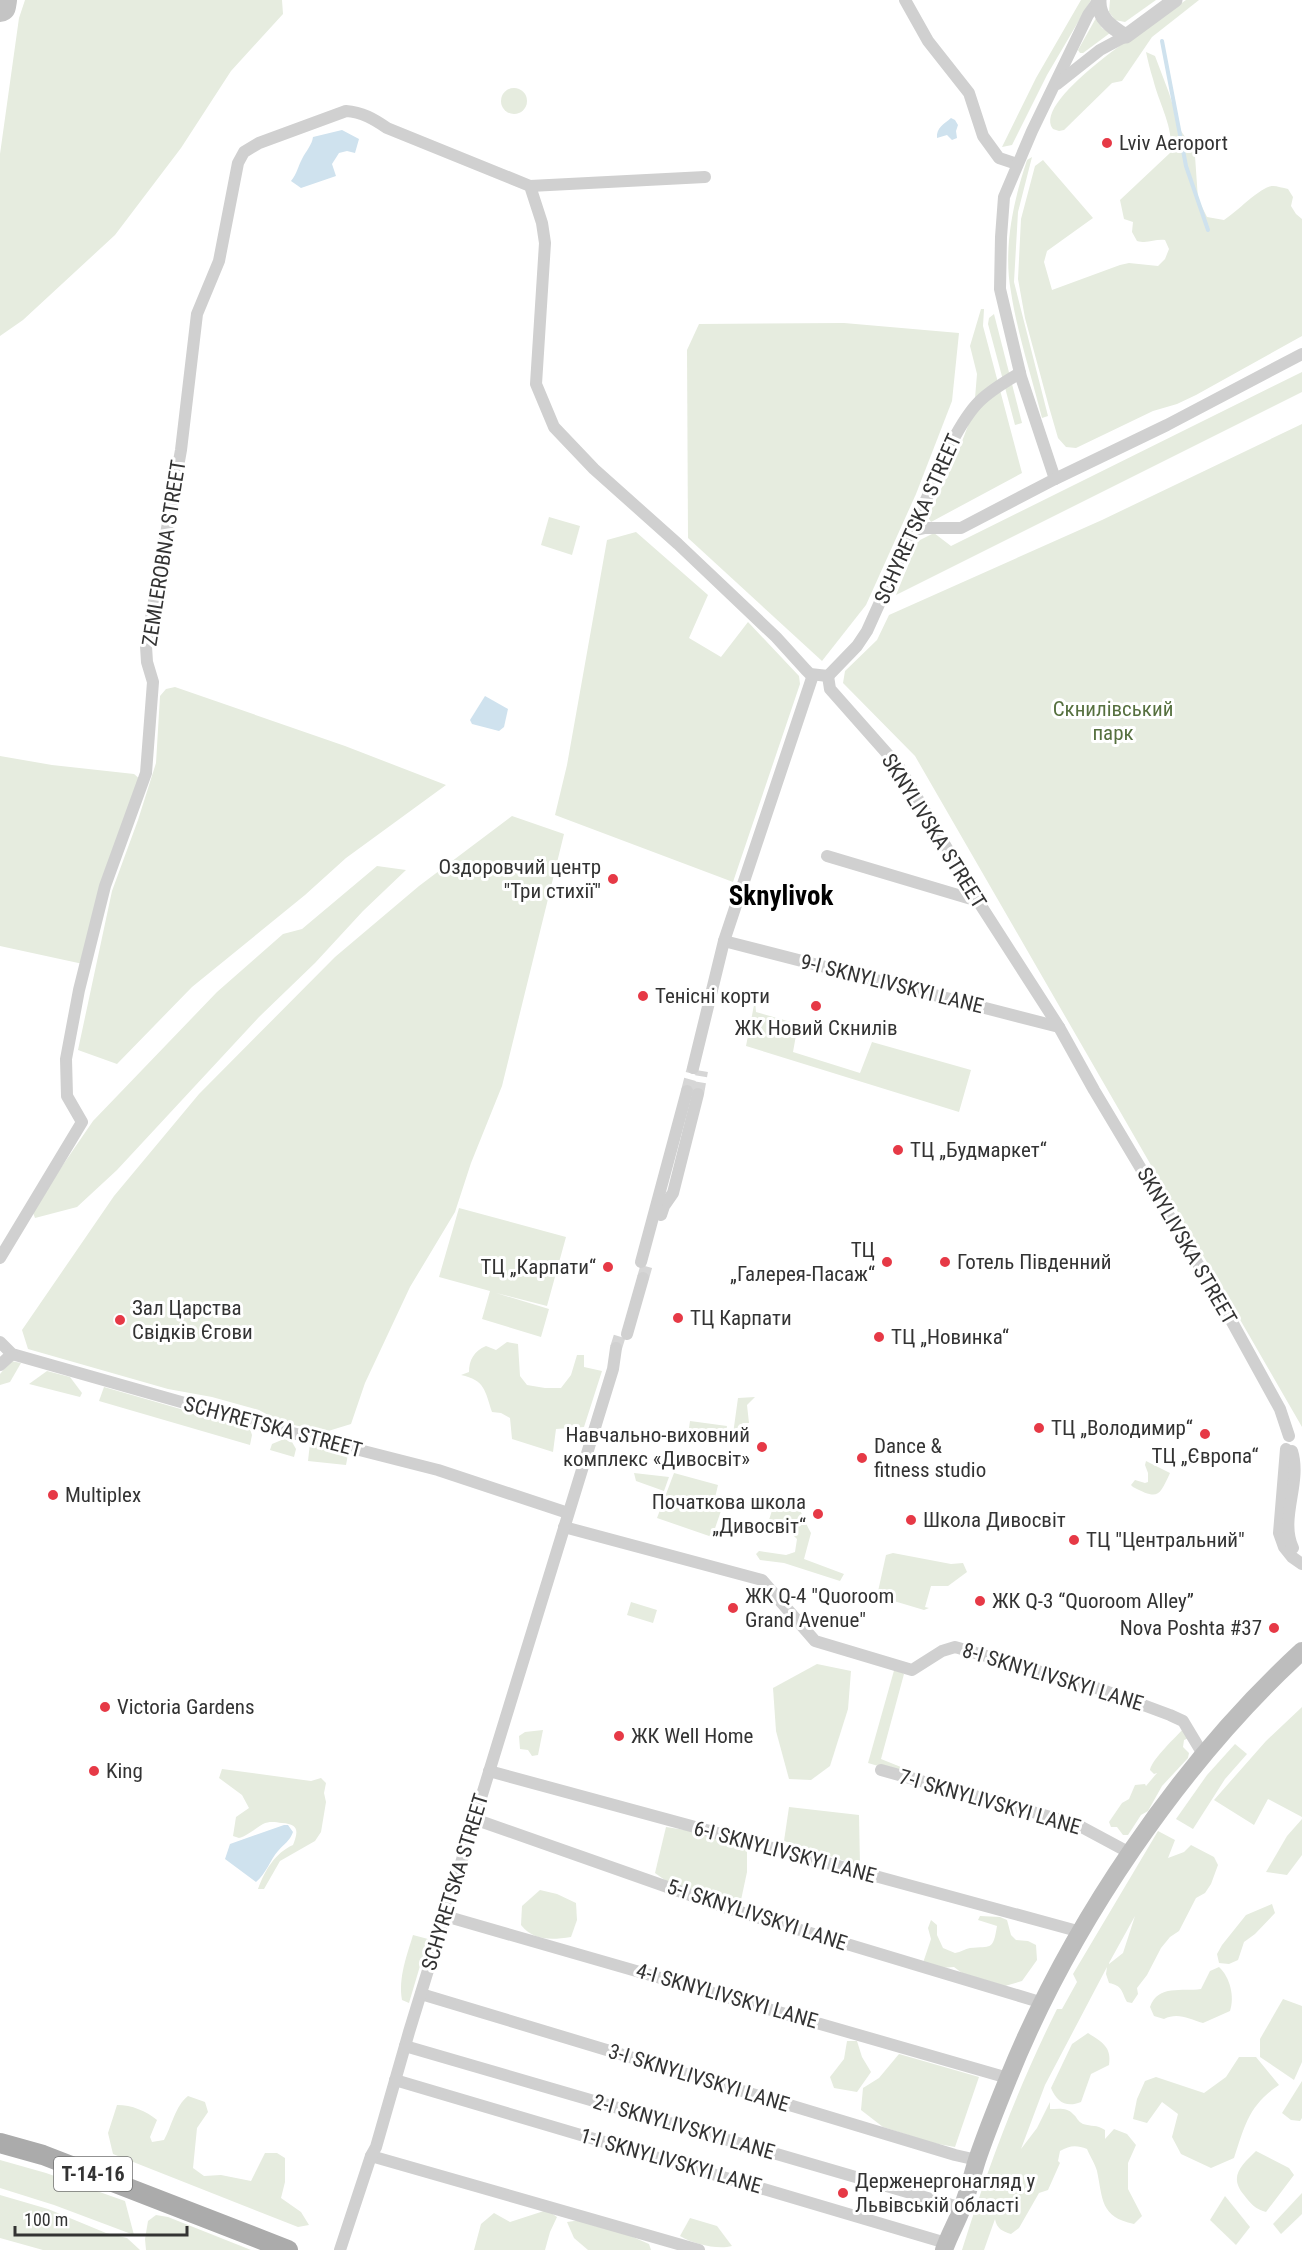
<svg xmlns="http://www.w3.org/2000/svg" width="1302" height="2250" viewBox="0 0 1302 2250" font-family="'Roboto Condensed',sans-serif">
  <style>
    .green { fill: #e6ecdf; fill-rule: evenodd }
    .water { fill: #cfe2ee }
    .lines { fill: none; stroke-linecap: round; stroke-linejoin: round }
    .stream { stroke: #cfe2ee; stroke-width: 4 }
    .taxiway { stroke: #c4c4c4; stroke-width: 32 }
    .minor-tunnel { stroke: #d6d6d6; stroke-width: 12; stroke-dasharray: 12 6; stroke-linecap: butt }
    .minor { stroke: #d0d0d0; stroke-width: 12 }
    .tertiary { stroke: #d0d0d0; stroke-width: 15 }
    .secondary { stroke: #bdbdbd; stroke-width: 18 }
    .primary { stroke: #ababab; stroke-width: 20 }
    .poi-dot { fill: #e63946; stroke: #fff; stroke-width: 2 }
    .labels { text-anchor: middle; stroke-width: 6; stroke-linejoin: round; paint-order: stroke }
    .shield { fill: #fff; stroke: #707070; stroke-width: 1.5 }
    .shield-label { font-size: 20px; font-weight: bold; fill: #333 }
    .poi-label { font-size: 21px; fill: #333; stroke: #fff; text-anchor: start }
    .street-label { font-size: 21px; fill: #333; stroke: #fff }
    .park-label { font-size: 21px; fill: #56703f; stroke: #fff }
    .district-label { font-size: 27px; font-weight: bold; fill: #000; stroke: #fff }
  </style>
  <rect width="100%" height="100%" fill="#fff"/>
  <g class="green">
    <path d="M25,0h257l1,14 -52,57 -50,77 -66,87 -92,85 -23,16v-182l19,-136z"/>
    <path d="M1081,0h10l-44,75 -35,70 -10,2 34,-69z"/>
    <path d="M1110,0h46l-31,22 -10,-2 -6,-8z"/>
    <path d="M1186,0h13l-47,37 -30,44 -10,2 -48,47 -5,1 -6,-2c-23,-30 110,-113 133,-129z"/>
    <path d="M1096,18l6,10 8,5 -27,20h-3l-2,-3z"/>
    <path d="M1146,52l9,4 14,37 12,38 11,16 3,9 3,43 9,18 17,3c13,-8 37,-34 49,-34 4,0 10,2 15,3l5,8 -2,9 5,8 6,5v117l-106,59 -19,9 -24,7 -77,37 -10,-1 -8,-9 -9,-31 -24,-89 -7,-39 3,-60 14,-53 8,-6 50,58 -46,33 -3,11 8,28 68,-25 9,-2 29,3 7,-7 4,-10 -4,-9c-11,-1 -17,4 -28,1l-5,-9 1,-10 -9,-3 -4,-19 51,-48c2,-27 -12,-48 -18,-73 -3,-9 -5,-18 -7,-27z"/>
    <circle cx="514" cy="101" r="13"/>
    <path d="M1032,157l-14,55 -4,70 34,134 -6,2c-10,-40 -25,-86 -31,-126 -8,-43 2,-90 16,-132z"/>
    <path d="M981,309h3l-1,17 39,147 -91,49 -3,-5 28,-60 18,-47 3,-36 -7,-28z"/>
    <path d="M994,314l28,109 -7,2 -27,-101 1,-6z"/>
    <path d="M844,323l115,10 -7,68 -36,93 -50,111 -44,56 -134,-123 -1,-188 12,-26z"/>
    <path d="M1302,372v20l-406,203 22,-54 16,-8 17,13z"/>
    <path d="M1302,424v1003l-387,-671 -72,-73 2,-12 32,-31 12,-25 213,-95z"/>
    <path d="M549,517l31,9 -8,29 -31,-10z"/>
    <path d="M636,532l72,63 -19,43 32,19 27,-35 51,54 1,8 -67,198 -178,-67 12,-50 40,-225z"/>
    <path d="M175,687l170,59 101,39 -100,73 -41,37 -113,92 -75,77 -39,-14 34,-159 26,-71 18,-57 4,-67 6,-7z"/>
    <path d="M0,756l52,9 82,9 7,6 -58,184 -83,-18z"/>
    <path d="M512,816l52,18 -62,252 -31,77 -16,49 -45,75 -45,96 -14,41 -26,8 -44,-10 -22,-12 -47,-13 -44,-8 -140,-40 -6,-19 92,-134 85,-102 136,-137 84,-71z"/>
    <path d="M377,866l29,4 -43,41 -48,52 -56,54 -142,153 -40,37 -42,11 -3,-8 61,-89 124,-129 66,-58 19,-5z"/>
    <path d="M755,1000l1,12 42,12 -5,28 67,21 12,-31 99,28 -12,42 -213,-66z"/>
    <path d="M459,1208l107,29 -19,69 -51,-13 53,16 -8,28 -59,-18 8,-28 -51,-14z"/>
    <path d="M507,1342l11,2 2,32 7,9 18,3h16l10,-13 6,-20h7v12l18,4 -18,56 -28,2 -3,23 -41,-13 -2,-21 -9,-5 -9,-1c-7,-21 -7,-32 -31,-37l8,-3c0,-12 5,-21 17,-26l10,4z"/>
    <path d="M11,1361l10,2 -11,19 -10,3v-11z"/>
    <path d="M47,1371l23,6 12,16 -2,4 -51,-13z"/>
    <path d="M104,1387l146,42 2,6 -2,10 -151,-44z"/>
    <path d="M755,1397l-8,8 2,18h-6l-5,3 -2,8h-3l5,-36z"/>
    <path d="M690,1421l37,5 -3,18 -37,-2z"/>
    <path d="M284,1439l8,3 4,7 -2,8 -24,-7 2,-6z"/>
    <path d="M310,1443l36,6 2,5 -2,11 -38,-4z"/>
    <path d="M1146,1461l24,12c-11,24 -12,27 -37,14l-2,-2 4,-5 10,3 3,-1v-9l-3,-8z"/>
    <path d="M634,1473l35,4 -5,14 -28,-10z"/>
    <path d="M674,1473l44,12 -4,17 9,3 -11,32 -55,-19z"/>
    <path d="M785,1497l8,1c8,11 11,23 18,35l-7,26 40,15 -4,7 -56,-18 -24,-3 -4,-6 3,-3 27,4 9,-3 2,-13 -5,-5 -24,-11 8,-25z"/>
    <path d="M893,1553l58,11 12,-1 4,9 -19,14h-17l-6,21 4,1 -5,2 -47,-14 9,-41z"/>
    <path d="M631,1602l26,8 -4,13 -26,-8z"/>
    <path d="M817,1664l34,7 -3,38 -18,57 -19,14 -22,-1 -13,-48 -3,-43z"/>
    <path d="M895,1667l9,7 -23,85 72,29 -85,-25z"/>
    <path d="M1302,1707v110l-34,-18 -14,26 -40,-25 52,-59z"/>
    <path d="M1185,1727l6,10 -7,3 -1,7 6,6 -1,5 -26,28 -14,25 -7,4 -13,20h-5l-6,-8h-6l-2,-5 13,-19 7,-4 6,-14 10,-1 1,2 11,-13 -3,1 -4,-4c2,-11 26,-33 35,-43z"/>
    <path d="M543,1730l-5,25 -6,1 -4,-6 -8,-1 -1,-13 6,-4z"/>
    <path d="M1235,1744l12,10 -22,25 -32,50 -17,-10 31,-44z"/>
    <path d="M222,1769l89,12 10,-3 5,5 -2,10 2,9 -5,30 -6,9 -35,20 -16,28h-6c7,-19 17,-36 35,-44 6,-15 5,-21 -11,-22 -7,-1 -13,-2 -19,1 -9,5 -14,11 -24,14l-6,-2 3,-19 13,-9 -7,-13 -23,-17z"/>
    <path d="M789,1807l70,8 1,51 -76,-25z"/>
    <path d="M1302,1819v36l-15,20 -21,-3 21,-36z"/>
    <path d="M666,1827l39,6 42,14v25l-6,28 -20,2 -52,-19 -14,-10z"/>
    <path d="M1158,1831l17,9 -7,18 16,-6 7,-7 23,12 4,8 -7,19 -6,9 -9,5 -17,33 -9,6 -9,11 -14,27 -10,13 1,6 -6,9 -5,-1c-6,-11 -4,-16 -18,-19l-3,-9 1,-7 -62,118 -24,64 16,-21 13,-26v7c8,0 17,-2 23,5 5,4 4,7 10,10 9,3 13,0 22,6v9l9,-10 13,5 9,11 -8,18v26l14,27 -8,8c-34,-7 -31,-25 -37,-53 -2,-7 -7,-15 -10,-22 -10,-4 -17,-4 -27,2l-2,10 2,2 -12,27 -9,3 -20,35 -8,6c-9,-3 -14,-5 -16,-15l-11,31h-22c26,-83 56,-163 95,-241h5l15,-27 -4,-8zM1135,1916l-12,37 -14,11v-1z"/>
    <path d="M540,1890l17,4 19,9 1,17 -6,17c-20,3 -37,4 -50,-12l1,-19z"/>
    <path d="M1272,1904l3,9 -20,21 -11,8 -6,18 -9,4 -10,-1 -2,-9 5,-9 24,-30z"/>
    <path d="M980,1916l20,1 7,3 4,15 5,5 12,1 8,4 1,15 -15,21 -17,5 -43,-13 -8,-6 -14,1 -17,-5 8,-24 -3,-11 3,-8 6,5v10l6,13 12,5c6,-1 10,-4 15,-5 21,-2 23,3 27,-22l-19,-6z"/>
    <path d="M413,1935l15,4 -19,64 -7,-3c-4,-22 5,-45 11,-65z"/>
    <path d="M1219,1967c11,10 16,30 11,44l-27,12c-14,-4 -25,-11 -39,-4l-10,-3 -4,-9c8,-23 32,-15 51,-18l9,-18z"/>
    <path d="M1283,1999l19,7v56l-8,18 -34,-23v-18z"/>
    <path d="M1088,2033c14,9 24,14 21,32l-18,9 -10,28c-15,6 -24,0 -30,-14l21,-44z"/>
    <path d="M847,2041h10l5,16 9,15 -14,20 -23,-4 -4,-11 14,-18z"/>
    <path d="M899,2054l80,23 -24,70 -22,-4 -50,-16 -22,-17 2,-22 16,-10z"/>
    <path d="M1239,2057h17l23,28c-30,20 -34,40 -45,73l-23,10 -30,-14 -9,-17 6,-23 -16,-12 -15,21 -14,-4 4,-20 8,-18 11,-4 48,16 22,-16z"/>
    <path d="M1302,2081v37l-2,3 -9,-1 -9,-7z"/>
    <path d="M188,2096l17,6 3,10 -11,16 -4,40 11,8 17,-1 30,6 14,-28h12l8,5v24l-4,16 20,14 8,13 -11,2 -185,-73 -5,-21 9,-28c15,0 29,6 40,15l-7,17 2,5 12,-2c8,-14 11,-34 24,-44z"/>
    <path d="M1256,2151l33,17 5,7 -28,37c-11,-3 -15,-8 -22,-17 -16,-19 -2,-30 12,-44z"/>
    <path d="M0,2160l46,13 79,28 9,34 -80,-30 -54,-17z"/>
    <path d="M1302,2193v21l-21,20 -8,-10z"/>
    <path d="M0,2195l48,14 58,24 21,5 13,12h-97l-43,-12z"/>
    <path d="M1225,2196l25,31 -14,18 -26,-25z"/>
    <path d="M547,2210l10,7 -7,15 -5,18h-71l7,-26 13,-11 16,9z"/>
    <path d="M156,2215l12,2 83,33h-105l-1,-11 3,-18z"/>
    <path d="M690,2218l27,8 15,20c-14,4 -39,-2 -52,-10z"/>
    <path d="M581,2220l36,10 32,14 2,6h-63l-14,-12 -7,-16z"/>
  </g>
  <g class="water">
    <path d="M951,118l4,2 3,5 -2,6 1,7 -5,2 -5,-5 -10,3c-1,-10 7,-14 14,-20z"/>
    <path d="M342,130l17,9 -4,14 -8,-2 -8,2 -7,11 4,12 -35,12 -10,-7c6,-7 7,-15 11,-22 4,-8 10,-14 11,-22z"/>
    <path d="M485,696l23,13 -4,18 -5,4 -27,-7 -2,-4z"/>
    <path d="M284,1825h4l5,7c-3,9 -9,12 -15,19 -8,9 -12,23 -22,31l-31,-23 5,-15z"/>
  </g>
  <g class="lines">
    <path class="stream" d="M1162,41l24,125 22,64"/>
    <path class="taxiway" d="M0,6l1,-6"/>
    <g class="minor-tunnel">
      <path d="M687,1091l6,-23"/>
      <path d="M698,1094l4,-23"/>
      <path d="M643,1278l4,-14"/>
      <path d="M616,1348l5,-16"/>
    </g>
    <g class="minor">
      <path d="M905,0l23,41 41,52 14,43 16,22 18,6"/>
      <path d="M1098,1l-10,14 -56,116 -28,66 -3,40 -1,52 21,88 34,102 112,-54 135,-71"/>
      <path d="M1057,84l43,-34 26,-14"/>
      <path d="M530,186l175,-9"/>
      <path d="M912,531l13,-3h36l94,-49"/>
      <path d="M828,676l2,13 69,78 79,134 81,126 35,63 132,221 54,98 9,27"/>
      <path d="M828,676l29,-30 10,-15 85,-189c20,-38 30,-47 68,-69"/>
      <path d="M827,856l151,45"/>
      <path d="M724,941l335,86"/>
      <path d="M693,1068l31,-127 89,-266"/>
      <path d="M661,1215l3,-9 9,-13 25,-99"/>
      <path d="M0,1258l82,-136 -15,-26 -1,-37 13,-69 26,-104 41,-113 7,-91 -6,-20 -1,-16 35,-196 16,-136 22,-53 19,-98 6,-11 15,-9 87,-32c16,1 28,8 41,17l143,58 12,37 3,20 -9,141 18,43 40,42 84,75 98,93 30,33 4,4 18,2"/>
      <path d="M641,1262l46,-171"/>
      <path d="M627,1334l16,-56"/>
      <path d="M0,1342l12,12 257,73 169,43 130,43"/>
      <path d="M0,1365l12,-11"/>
      <path d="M1286,1449l-7,84 5,14 8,10 10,7"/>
      <path d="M1292,1451c10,32 -13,67 1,97"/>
      <path d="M564,1527l198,53 53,61 97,29 30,-19 13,-4 148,43 67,25 13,6 21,35"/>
      <path d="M881,1770l195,54 54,29"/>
      <path d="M489,1771l592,161"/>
      <path d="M474,1819l253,89 316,95"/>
      <path d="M445,1916l563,162"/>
      <path d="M421,1994l534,161 22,5"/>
      <path d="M405,2046l557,162"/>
      <path d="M395,2080l551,163"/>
      <path d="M371,2156l328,94"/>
      <path d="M340,2250l31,-94 5,-9 33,-115 204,-663 3,-21"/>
    </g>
    <path class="tertiary" d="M1099,0c-1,18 12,27 27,36l49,-36"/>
    <path class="secondary" d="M944,2250c5,-15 13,-28 18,-42 6,-15 10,-32 15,-48 9,-27 20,-54 31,-81 62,-154 172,-316 294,-428"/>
    <path class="primary" d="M0,2143l43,12 245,95"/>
  </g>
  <g class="poi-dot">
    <circle cx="1107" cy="143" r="6"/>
    <circle cx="613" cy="879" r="6"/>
    <circle cx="643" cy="996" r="6"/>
    <circle cx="816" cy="1006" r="6"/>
    <circle cx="898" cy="1150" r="6"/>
    <circle cx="887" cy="1262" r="6"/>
    <circle cx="945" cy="1262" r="6"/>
    <circle cx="608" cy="1267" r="6"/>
    <circle cx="678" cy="1318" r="6"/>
    <circle cx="120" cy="1320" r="6"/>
    <circle cx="879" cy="1337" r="6"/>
    <circle cx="1039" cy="1428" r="6"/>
    <circle cx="1205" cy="1434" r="6"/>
    <circle cx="762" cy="1447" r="6"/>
    <circle cx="862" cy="1458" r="6"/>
    <circle cx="53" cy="1495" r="6"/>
    <circle cx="818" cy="1514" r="6"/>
    <circle cx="911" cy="1520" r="6"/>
    <circle cx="1074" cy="1540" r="6"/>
    <circle cx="980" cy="1601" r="6"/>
    <circle cx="733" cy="1608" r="6"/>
    <circle cx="1274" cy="1628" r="6"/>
    <circle cx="105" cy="1707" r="6"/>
    <circle cx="619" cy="1736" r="6"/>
    <circle cx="94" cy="1771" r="6"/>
    <circle cx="843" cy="2193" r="6"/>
  </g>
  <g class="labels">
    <rect class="shield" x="54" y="2157" width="78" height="34" rx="4.5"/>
    <g class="shield-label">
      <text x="93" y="2181">Т-14-16</text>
    </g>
    <g class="poi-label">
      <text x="1119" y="150">Lviv Aeroport</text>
      <text x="601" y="874" text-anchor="end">Оздоровчий центр<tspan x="601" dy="24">"Три стихії"</tspan></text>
      <text x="655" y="1003">Тенісні корти</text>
      <text x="816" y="1035" text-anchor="middle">ЖК Новий Скнилів</text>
      <text x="910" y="1157">ТЦ „Будмаркет“</text>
      <text x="875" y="1257" text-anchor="end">ТЦ<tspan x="875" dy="24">„Галерея-Пасаж“</tspan></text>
      <text x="957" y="1269">Готель Південний</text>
      <text x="596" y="1274" text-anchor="end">ТЦ „Карпати“</text>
      <text x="132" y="1315">Зал Царства<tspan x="132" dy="24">Свідків Єгови</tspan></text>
      <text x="690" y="1325">ТЦ Карпати</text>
      <text x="891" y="1344">ТЦ „Новинка“</text>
      <text x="1051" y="1435">ТЦ „Володимир“</text>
      <text x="750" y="1442" text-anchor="end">Навчально-виховний<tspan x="750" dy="24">комплекс «Дивосвіт»</tspan></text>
      <text x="874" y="1453">Dance &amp;<tspan x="874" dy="24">fitness studio</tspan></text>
      <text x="1205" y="1463" text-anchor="middle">ТЦ „Європа“</text>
      <text x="65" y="1502">Multiplex</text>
      <text x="806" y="1509" text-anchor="end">Початкова школа<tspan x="806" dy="24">„Дивосвіт“</tspan></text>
      <text x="923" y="1527">Школа Дивосвіт</text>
      <text x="1086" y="1547">ТЦ "Центральний"</text>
      <text x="745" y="1603">ЖК Q-4 "Quoroom<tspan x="745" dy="24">Grand Avenue"</tspan></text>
      <text x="992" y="1608">ЖК Q-3 “Quoroom Alley”</text>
      <text x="1262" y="1635" text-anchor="end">Nova Poshta #37</text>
      <text x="117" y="1714">Victoria Gardens</text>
      <text x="631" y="1743">ЖК Well Home</text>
      <text x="106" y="1778">King</text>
      <text x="855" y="2188">Держенергонагляд у<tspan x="855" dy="24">Львівській області</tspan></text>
    </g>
    <g class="street-label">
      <text transform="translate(918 519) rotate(-66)" y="7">SCHYRETSKA STREET</text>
      <text transform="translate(164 553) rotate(-81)" y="7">ZEMLEROBNA STREET</text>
      <text transform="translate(934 831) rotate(58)" y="7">SKNYLIVSKA STREET</text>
      <text transform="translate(892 984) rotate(14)" y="7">9-I SKNYLIVSKYI LANE</text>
      <text transform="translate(1187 1246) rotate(60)" y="7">SKNYLIVSKA STREET</text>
      <text transform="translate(273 1427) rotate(15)" y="7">SCHYRETSKA STREET</text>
      <text transform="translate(1053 1677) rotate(17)" y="7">8-I SKNYLIVSKYI LANE</text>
      <text transform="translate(990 1802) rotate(16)" y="7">7-I SKNYLIVSKYI LANE</text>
      <text transform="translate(785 1852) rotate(15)" y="7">6-I SKNYLIVSKYI LANE</text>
      <text transform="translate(455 1882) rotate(-73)" y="7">SCHYRETSKA STREET</text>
      <text transform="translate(757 1915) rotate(18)" y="7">5-I SKNYLIVSKYI LANE</text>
      <text transform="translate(727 1996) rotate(16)" y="7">4-I SKNYLIVSKYI LANE</text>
      <text transform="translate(699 2078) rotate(17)" y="7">3-I SKNYLIVSKYI LANE</text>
      <text transform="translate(684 2127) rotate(16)" y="7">2-I SKNYLIVSKYI LANE</text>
      <text transform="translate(671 2161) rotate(16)" y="7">1-I SKNYLIVSKYI LANE</text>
    </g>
    <g class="park-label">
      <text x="1113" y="716">Скнилівський<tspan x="1113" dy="24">парк</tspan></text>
    </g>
    <g class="district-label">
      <text x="781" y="905">Sknylivok</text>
    </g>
  </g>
  <path d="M15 2226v9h172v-9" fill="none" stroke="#333333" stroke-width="3"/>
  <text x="24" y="2226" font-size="18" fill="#333333" stroke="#ffffff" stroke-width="4.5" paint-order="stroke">100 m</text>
</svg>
